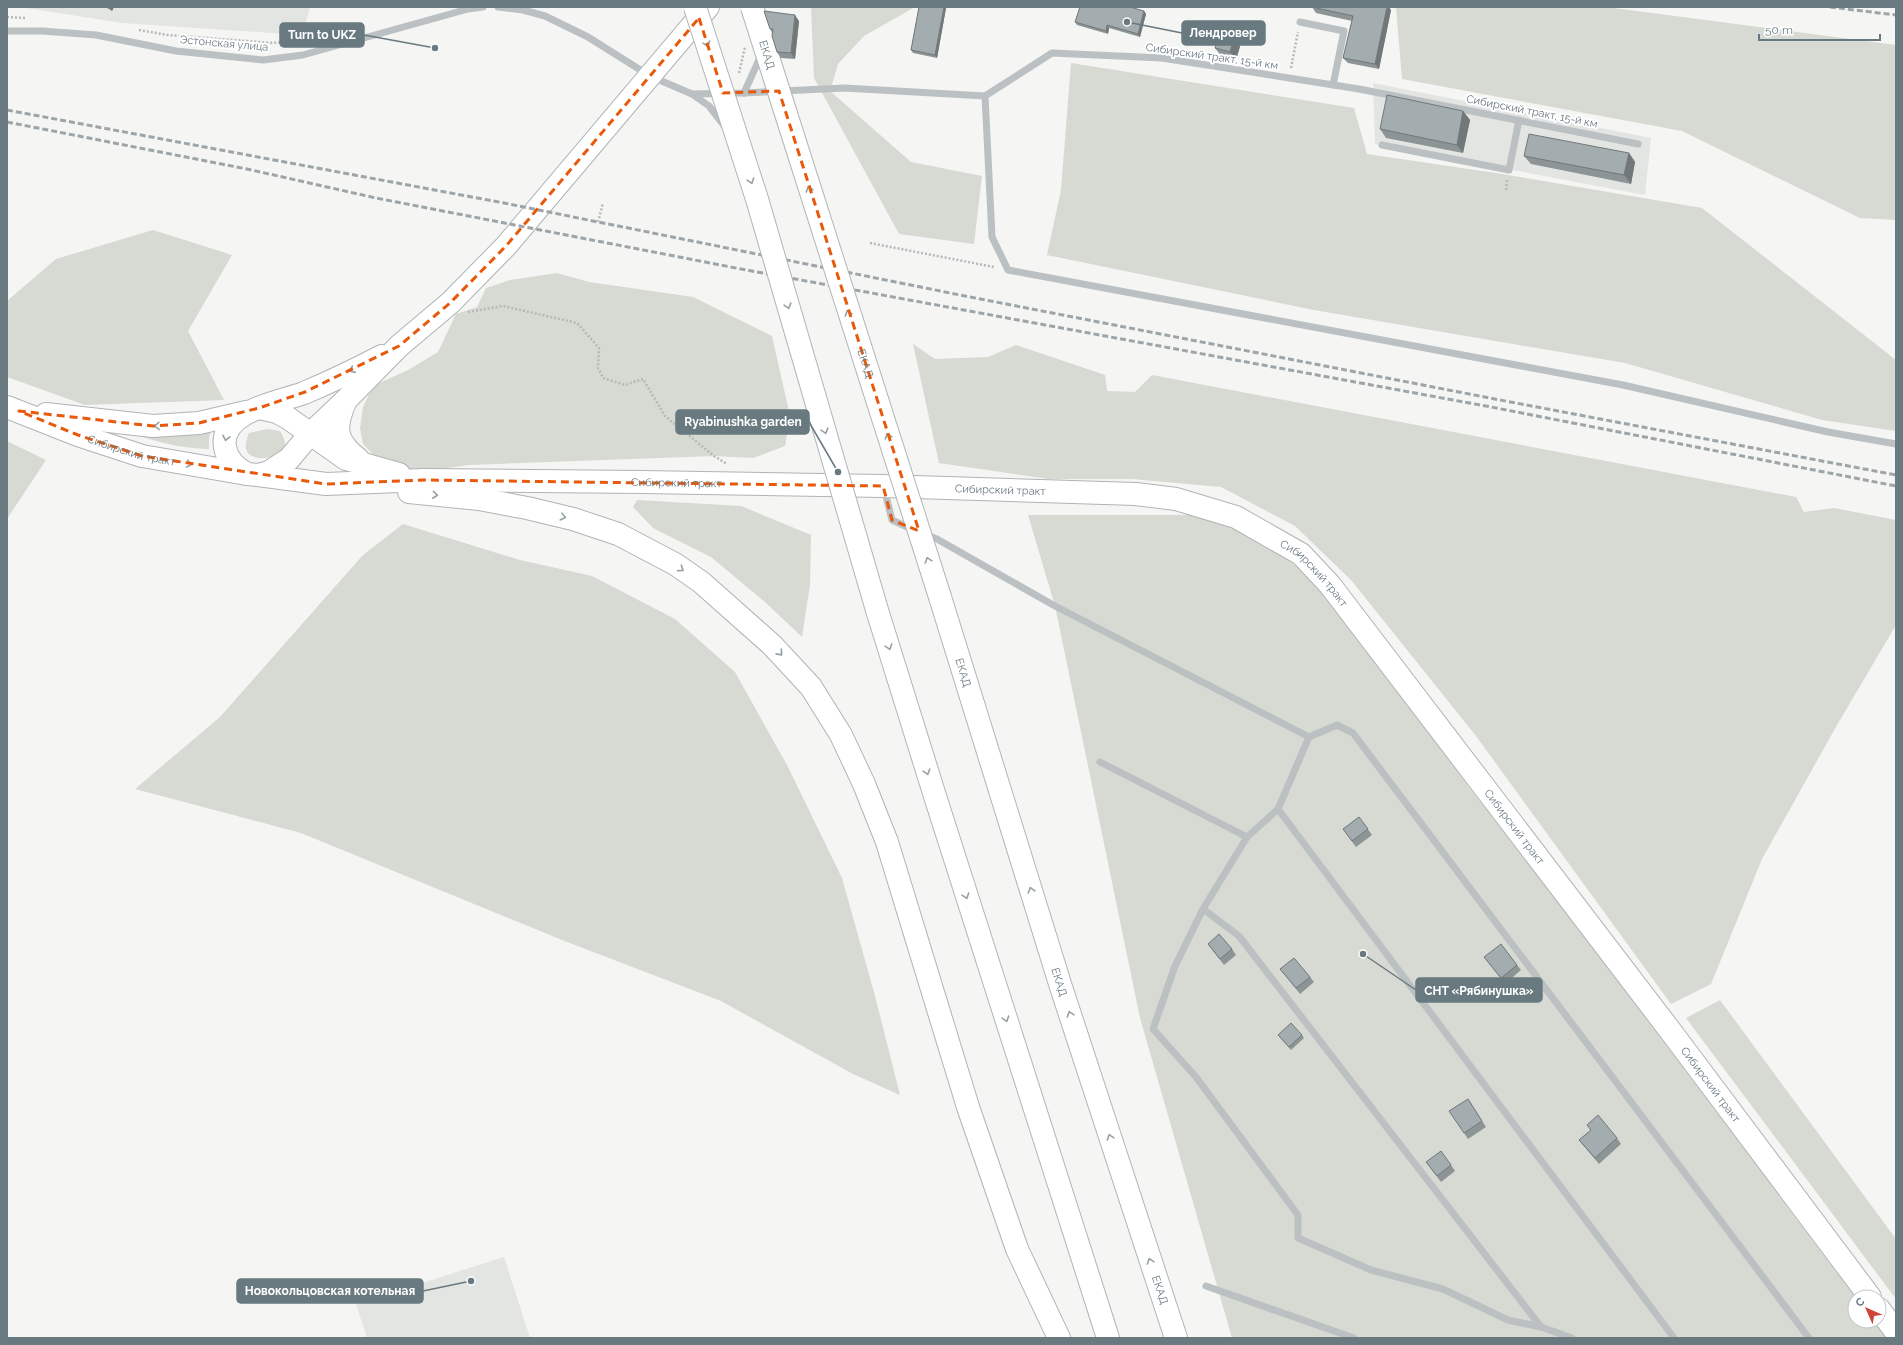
<svg xmlns="http://www.w3.org/2000/svg" width="1903" height="1345" viewBox="0 0 1903 1345" font-family="Raleway,sans-serif">
  <style>
    .built { fill: #e3e5e3 }
    .green { fill: #d6dad2 }
    .lines { fill: none; stroke-linecap: round; stroke-linejoin: round }
    .major-casing { stroke: #afb4b6; stroke-width: 24 }
    .highway-casing { stroke: #b1b5b7; stroke-width: 24 }
    .path { stroke: #b5b9ba; stroke-width: 2.5; stroke-dasharray: 2 2; stroke-linecap: butt }
    .minor { stroke: #bbc0c2; stroke-width: 7 }
    .major { stroke: #fff; stroke-width: 22 }
    .highway { stroke: #fff; stroke-width: 22 }
    .rail { stroke: #9da5a8; stroke-width: 3; stroke-dasharray: 6 3; stroke-linecap: butt }
    .highway-bridge-casing { stroke: #b1b5b7; stroke-width: 24; stroke-linecap: butt }
    .highway-bridge { stroke: #fff; stroke-width: 22 }
    .wall { fill: #8c9496 }
    .shaded-wall { fill: #72787a }
    .building { fill: #a3acaf; stroke: #72787a }
    .oneway { stroke: #95a1a6 }
    .marked { fill: none; stroke: #e8590c; stroke-width: 3; stroke-dasharray: 8 5; stroke-linejoin: round }
    .labels { text-anchor: middle; stroke-width: 4; stroke-linejoin: round; paint-order: stroke }
    .street-label { font-size: 11px; fill: #687980; stroke: #fff }
    .leader { fill: none; stroke: #687980; stroke-width: 1.5 }
    .callout-dot { fill: #687980; stroke: #fff; stroke-width: 1.5 }
    .callout { fill: #687980; stroke: #687980; stroke-width: 1.5 }
    .callout-label { font-size: 12px; text-anchor: middle; font-weight: bold; fill: #fff }
  </style>
  <rect width="100%" height="100%" fill="#f5f5f3"/>
  <g class="built">
    <path d="M20,7h290l-8,28 -180,-12z"/>
    <path d="M1373,83l278,55 -6,57 -270,-51z"/>
    <path d="M504,1257l26,81h-163l-11,-34z"/>
  </g>
  <g class="green">
    <path d="M811,7h104l-51,29 -26,28 -8,27 81,71 71,14 -8,68 -75,-10 -85,-156z"/>
    <path d="M1396,7h210l290,38v175l-36,-2 -178,-87 -280,-52z"/>
    <path d="M1071,63l283,45 13,46 129,19 206,35 194,152v71l-74,-11 -197,-57 -311,-53 -267,-55 14,-65z"/>
    <path d="M153,230l79,25 -44,76 36,69 -139,5 -78,-28v-76l49,-42z"/>
    <path d="M557,273l32,9 104,15 79,39 18,80 -5,30 -32,12 -39,-2 -246,9 -54,8 -35,-12 -16,-17 -3,-16 3,-21 10,-21 35,-16 30,-18 18,-38 21,-7 9,-19 24,-8z"/>
    <path d="M913,344l22,15 53,-2 28,-12 89,30 2,16 28,1 17,-17 644,122 8,15 30,-4 62,12v105l-59,100 -75,134 -51,125 -40,20 -195,-268 -125,-156 -56,-54 -74,-39 -89,-8h-84l-109,-16z"/>
    <path d="M267,429l13,2c6,10 7,15 3,25 -21,3 -46,7 -34,-23z"/>
    <path d="M211,430l-2,9v10c-28,-1 -49,-6 -75,-15z"/>
    <path d="M7,441l39,19 -39,59z"/>
    <path d="M637,500l104,6 70,29 -1,50 -8,52 -37,-35 -54,-45 -58,-29 -20,-21z"/>
    <path d="M1028,515h183l61,33 44,33 155,209 80,101 304,406v24h18l13,17h-654l-92,-320 -85,-412z"/>
    <path d="M403,524l117,36 72,16 83,43 60,53 53,95 54,111 33,118 25,99 -47,-21 -132,-73 -159,-61 -261,-107 -166,-44 85,-72 143,-162z"/>
    <path d="M1720,1000l176,239v60l-210,-281z"/>
  </g>
  <g class="lines">
    <defs>
      <g id="major">
        <path d="M346,400c-12,27 -12,40 12,59"/>
        <path id="s1" d="M7,407l71,28 64,21 105,18 11,1 11,-3 20,-13 21,-25 36,-34 53,-54 51,-43 56,-57 202,-239"/>
        <path d="M259,408l18,4 11,6 58,41 53,15"/>
        <path d="M46,414l107,12 46,-3 47,-11"/>
        <path d="M247,474c-11,-6 -20,-14 -22,-27 -6,-36 55,-45 79,-54 26,-11 53,-24 78,-37"/>
        <path id="s2" d="M258,475l68,9 98,-4 218,2 241,4 253,8 40,5 60,18 65,37 29,31 342,448 198,264"/>
        <path d="M409,492l70,7 48,9 46,11 45,15 57,30 26,18 71,63 39,42 30,48 23,49 23,58 81,265 49,142 42,89"/>
        <path d="M1879,1309l17,23"/>
      </g>
      <g id="highway">
        <path id="s3" d="M940,597l121,390 115,351"/>
        <path d="M877,610l57,183 174,545"/>
      </g>
    </defs>
    <use href="#major" class="major-casing"/>
    <use href="#highway" class="highway-casing"/>
    <g class="path">
      <path d="M7,17l19,1"/>
      <path d="M139,30l29,5 105,8 34,-4 52,-14"/>
      <path d="M1291,68l7,-36"/>
      <path d="M739,73l6,-26"/>
      <path d="M1506,190l1,-10"/>
      <path d="M598,222l5,-19"/>
      <path d="M870,243l124,24"/>
      <path d="M468,312l35,-6 74,17 22,25 -1,20 5,10 22,7 18,-6 22,37 49,40 13,8"/>
    </g>
    <g class="minor">
      <path d="M498,7l25,3 22,6 43,21 62,39 42,18 52,-1 100,-5 141,8 67,-43 110,5 197,31 279,55"/>
      <path d="M1300,22l44,9 -11,54"/>
      <path d="M7,31h35l54,4 80,16 87,9 40,-5 165,-46 15,-2"/>
      <path d="M744,93l18,-40"/>
      <path d="M692,94l17,12 17,22"/>
      <path d="M985,96l7,141 16,33 615,115 205,47 68,12"/>
      <path d="M1382,145l127,25 10,-50"/>
      <path d="M884,488l8,32 22,10"/>
      <path d="M924,534l13,5 118,67 254,131"/>
      <path d="M1100,762l147,75"/>
      <path d="M1278,809l396,529"/>
      <path d="M1203,909l36,27 302,391 31,11"/>
      <path d="M1206,1286l148,52"/>
      <path d="M1541,1327l-33,-7 -65,-31 -72,-19 -73,-32v-23l-102,-138 -43,-48 22,-63 28,-57 44,-72 31,-28 31,-72 28,-12 16,8 456,605"/>
    </g>
    <use href="#major" class="major"/>
    <use href="#highway" class="highway"/>
    <g class="rail">
      <path d="M1830,7l66,8"/>
      <path d="M7,110l497,93 461,93 535,104 396,75"/>
      <path d="M7,122l240,47 129,29 365,71 750,138 405,79"/>
    </g>
    <defs>
      <g id="highway-bridge">
        <path d="M695,7l62,192 120,411"/>
        <path id="s4" d="M752,7l188,590"/>
      </g>
    </defs>
    <use href="#highway-bridge" class="highway-bridge-casing"/>
    <use href="#highway-bridge" class="highway-bridge"/>
  </g>
  <g class="wall">
    <path d="M105,7h9l-2,4z"/>
    <path d="M919,7h26l1,1 -9,50 -24,-5 -2,-3z"/>
    <path d="M1312,7l79,3 -12,59 -31,-6 -5,-5 9,-37 -36,-8z"/>
    <path d="M1144,11l2,3 -6,23 -31,-9 -1,6 -31,-9 -2,-3z"/>
    <path d="M799,21l-4,38 -14,-1 -4,-6 -4,-19 -3,-4z"/>
    <path d="M1243,36l-7,24 -14,-3 -7,-9z"/>
    <path d="M1463,111l7,9 -7,33 -77,-15 -6,-9z"/>
    <path d="M1629,153l6,9 -4,22 -100,-20 -7,-8z"/>
    <path d="M1359,817l13,18 -16,12 -13,-18z"/>
    <path d="M1208,944l24,5 4,6 -12,10z"/>
    <path d="M1484,957l33,8 4,5 -16,14z"/>
    <path d="M1280,969l30,8 4,5 -14,12z"/>
    <path d="M1278,1035h24l2,3 -13,12z"/>
    <path d="M1468,1099l18,28 -18,12 -4,-6z"/>
    <path d="M1587,1125l30,13 4,6 -22,20 -20,-24 12,-10z"/>
    <path d="M1426,1162l25,3 4,6 -14,11z"/>
  </g>
  <g class="shaded-wall">
    <path d="M109,7h5l-2,4z"/>
    <path d="M944,7h1l1,1 -9,50 -2,-3z"/>
    <path d="M1387,7h2l2,3 -12,59 -4,-5z"/>
    <path d="M1144,11l2,3 -6,23 -2,-3z"/>
    <path d="M795,15l4,6 -4,38 -4,-6z"/>
    <path d="M1107,25l2,3 -1,6 -2,-3z"/>
    <path d="M1237,27l6,9 -7,24 -6,-8z"/>
    <path d="M1463,111l7,9 -7,33 -6,-8z"/>
    <path d="M1629,153l6,9 -4,22 -7,-9z"/>
  </g>
  <g class="building">
    <path d="M919,7h25l-9,48 -24,-5z"/>
    <path d="M1080,7h50l14,4 -6,23 -31,-9 -1,6 -31,-9z"/>
    <path d="M1312,7h75l-12,57 -32,-6 10,-42z"/>
    <path d="M764,11l31,4 -4,38 -14,-1 -5,-16 1,-7h-3z"/>
    <path d="M1222,23l15,4 -7,25 -15,-4z"/>
    <path d="M1387,95l76,16 -6,34 -77,-16z"/>
    <path d="M1529,134l100,19 -5,22 -100,-19z"/>
    <path d="M1359,817l9,12 -16,12 -9,-12z"/>
    <path d="M1219,934l13,15 -12,10 -12,-15z"/>
    <path d="M1501,944l16,21 -16,13 -17,-21z"/>
    <path d="M1294,958l16,19 -14,11 -16,-19z"/>
    <path d="M1291,1023l11,12 -13,12 -11,-12z"/>
    <path d="M1468,1099l14,22 -18,12 -15,-22z"/>
    <path d="M1598,1115l19,23 -22,20 -16,-18 12,-10 -4,-5z"/>
    <path d="M1441,1151l10,14 -14,11 -11,-14z"/>
  </g>
  <defs><path id="oneway-chevron" d="M-2-3.5L2.5 0L-2 3.5" fill="none" stroke-width="1.6" stroke-linecap="round" stroke-linejoin="round"/></defs>
  <g class="oneway">
    <use href="#oneway-chevron" transform="translate(707 44) rotate(72)"/>
    <use href="#oneway-chevron" transform="translate(751 181) rotate(72)"/>
    <use href="#oneway-chevron" transform="translate(809 189) rotate(-107)"/>
    <use href="#oneway-chevron" transform="translate(788 306) rotate(74)"/>
    <use href="#oneway-chevron" transform="translate(848 313) rotate(-108)"/>
    <use href="#oneway-chevron" transform="translate(352 370) rotate(156)"/>
    <use href="#oneway-chevron" transform="translate(157 426) rotate(178)"/>
    <use href="#oneway-chevron" transform="translate(825 431) rotate(74)"/>
    <use href="#oneway-chevron" transform="translate(888 436) rotate(-108)"/>
    <use href="#oneway-chevron" transform="translate(226 438) rotate(102)"/>
    <use href="#oneway-chevron" transform="translate(189 464) rotate(10)"/>
    <use href="#oneway-chevron" transform="translate(435 495) rotate(6)"/>
    <use href="#oneway-chevron" transform="translate(563 517) rotate(14)"/>
    <use href="#oneway-chevron" transform="translate(928 560) rotate(-108)"/>
    <use href="#oneway-chevron" transform="translate(681 569) rotate(34)"/>
    <use href="#oneway-chevron" transform="translate(889 647) rotate(73)"/>
    <use href="#oneway-chevron" transform="translate(780 653) rotate(48)"/>
    <use href="#oneway-chevron" transform="translate(927 772) rotate(73)"/>
    <use href="#oneway-chevron" transform="translate(1031 890) rotate(-107)"/>
    <use href="#oneway-chevron" transform="translate(966 896) rotate(72)"/>
    <use href="#oneway-chevron" transform="translate(1070 1014) rotate(-108)"/>
    <use href="#oneway-chevron" transform="translate(1006 1019) rotate(72)"/>
    <use href="#oneway-chevron" transform="translate(1110 1137) rotate(-108)"/>
    <use href="#oneway-chevron" transform="translate(1150 1261) rotate(-108)"/>
  </g>
  <path class="marked" d="M699,18l24,75 56,-2 140,440 -27,-11 -9,-34 -459,-6 -98,4 -184,-28 -64,-21 -59,-24 134,15 46,-3 60,-15 46,-16 94,-46 51,-43 56,-57z"/>
  <g class="labels">
    <g class="street-label">
      <text transform="translate(224 43) rotate(5)" y="4">Эстонская улица</text>
      <text dy="4" stroke="none"><textPath href="#s4" startOffset="50">ЕКАД</textPath></text>
      <text transform="translate(1212 56) rotate(8)" y="4">Сибирский тракт, 15-й км</text>
      <text transform="translate(1532 111) rotate(11)" y="4">Сибирский тракт, 15-й км</text>
      <text dy="4" stroke="none"><textPath href="#s4" startOffset="374">ЕКАД</textPath></text>
      <text dy="4" stroke="none"><textPath href="#s1" startOffset="132">Сибирский тракт</textPath></text>
      <text dy="4" stroke="none"><textPath href="#s2" startOffset="419">Сибирский тракт</textPath></text>
      <text dy="4" stroke="none"><textPath href="#s2" startOffset="743">Сибирский тракт</textPath></text>
      <text dy="4" stroke="none"><textPath href="#s2" startOffset="1079">Сибирский тракт</textPath></text>
      <text dy="4" stroke="none"><textPath href="#s3" startOffset="79">ЕКАД</textPath></text>
      <text dy="4" stroke="none"><textPath href="#s2" startOffset="1403">Сибирский тракт</textPath></text>
      <text dy="4" stroke="none"><textPath href="#s3" startOffset="403">ЕКАД</textPath></text>
      <text dy="4" stroke="none"><textPath href="#s2" startOffset="1727">Сибирский тракт</textPath></text>
      <text dy="4" stroke="none"><textPath href="#s3" startOffset="727">ЕКАД</textPath></text>
    </g>
  </g>
  <path class="leader" d="M1127 22L1182 33M435 48L364 35M838 472L809 422M1363 954L1416 990M471 1281L423 1291"/>
  <g class="callout-dot">
    <circle cx="1127" cy="22" r="4"/>
    <circle cx="435" cy="48" r="4"/>
    <circle cx="838" cy="472" r="4"/>
    <circle cx="1363" cy="954" r="4"/>
    <circle cx="471" cy="1281" r="4"/>
  </g>
  <g class="callout">
    <rect x="1182" y="21" width="83" height="24" rx="4"/>
    <rect x="280" y="23" width="84" height="24" rx="4"/>
    <rect x="676" y="410" width="133" height="24" rx="4"/>
    <rect x="1416" y="978" width="126" height="24" rx="4"/>
    <rect x="237" y="1279" width="186" height="24" rx="4"/>
  </g>
  <g class="callout-label">
    <text x="1223" y="37">Лендровер</text>
    <text x="322" y="39">Turn to UKZ</text>
    <text x="743" y="426">Ryabinushka garden</text>
    <text x="1479" y="995">СНТ «Рябинушка»</text>
    <text x="330" y="1295">Новокольцовская котельная</text>
  </g>
  <rect width="1903" height="1345" fill="none" stroke="#687980" stroke-width="16"/>
  <g transform="translate(1867 1309) rotate(315)"><circle r="19" fill="#ffffff" stroke="#c3c9cc"/>
  <path d="M0-3L7 15L0 10L-7 15Z" fill="#cf4439"/>
  <text y="-6" font-size="11" font-weight="bold" text-anchor="middle" fill="#687980">С</text>
  </g>
  <path d="M1759 34v6h121v-6" fill="none" stroke="#687980" stroke-width="2"/>
  <text x="1765" y="34" font-size="12" fill="#687980" stroke="#ffffff" stroke-width="3" paint-order="stroke">50 m</text>
</svg>
